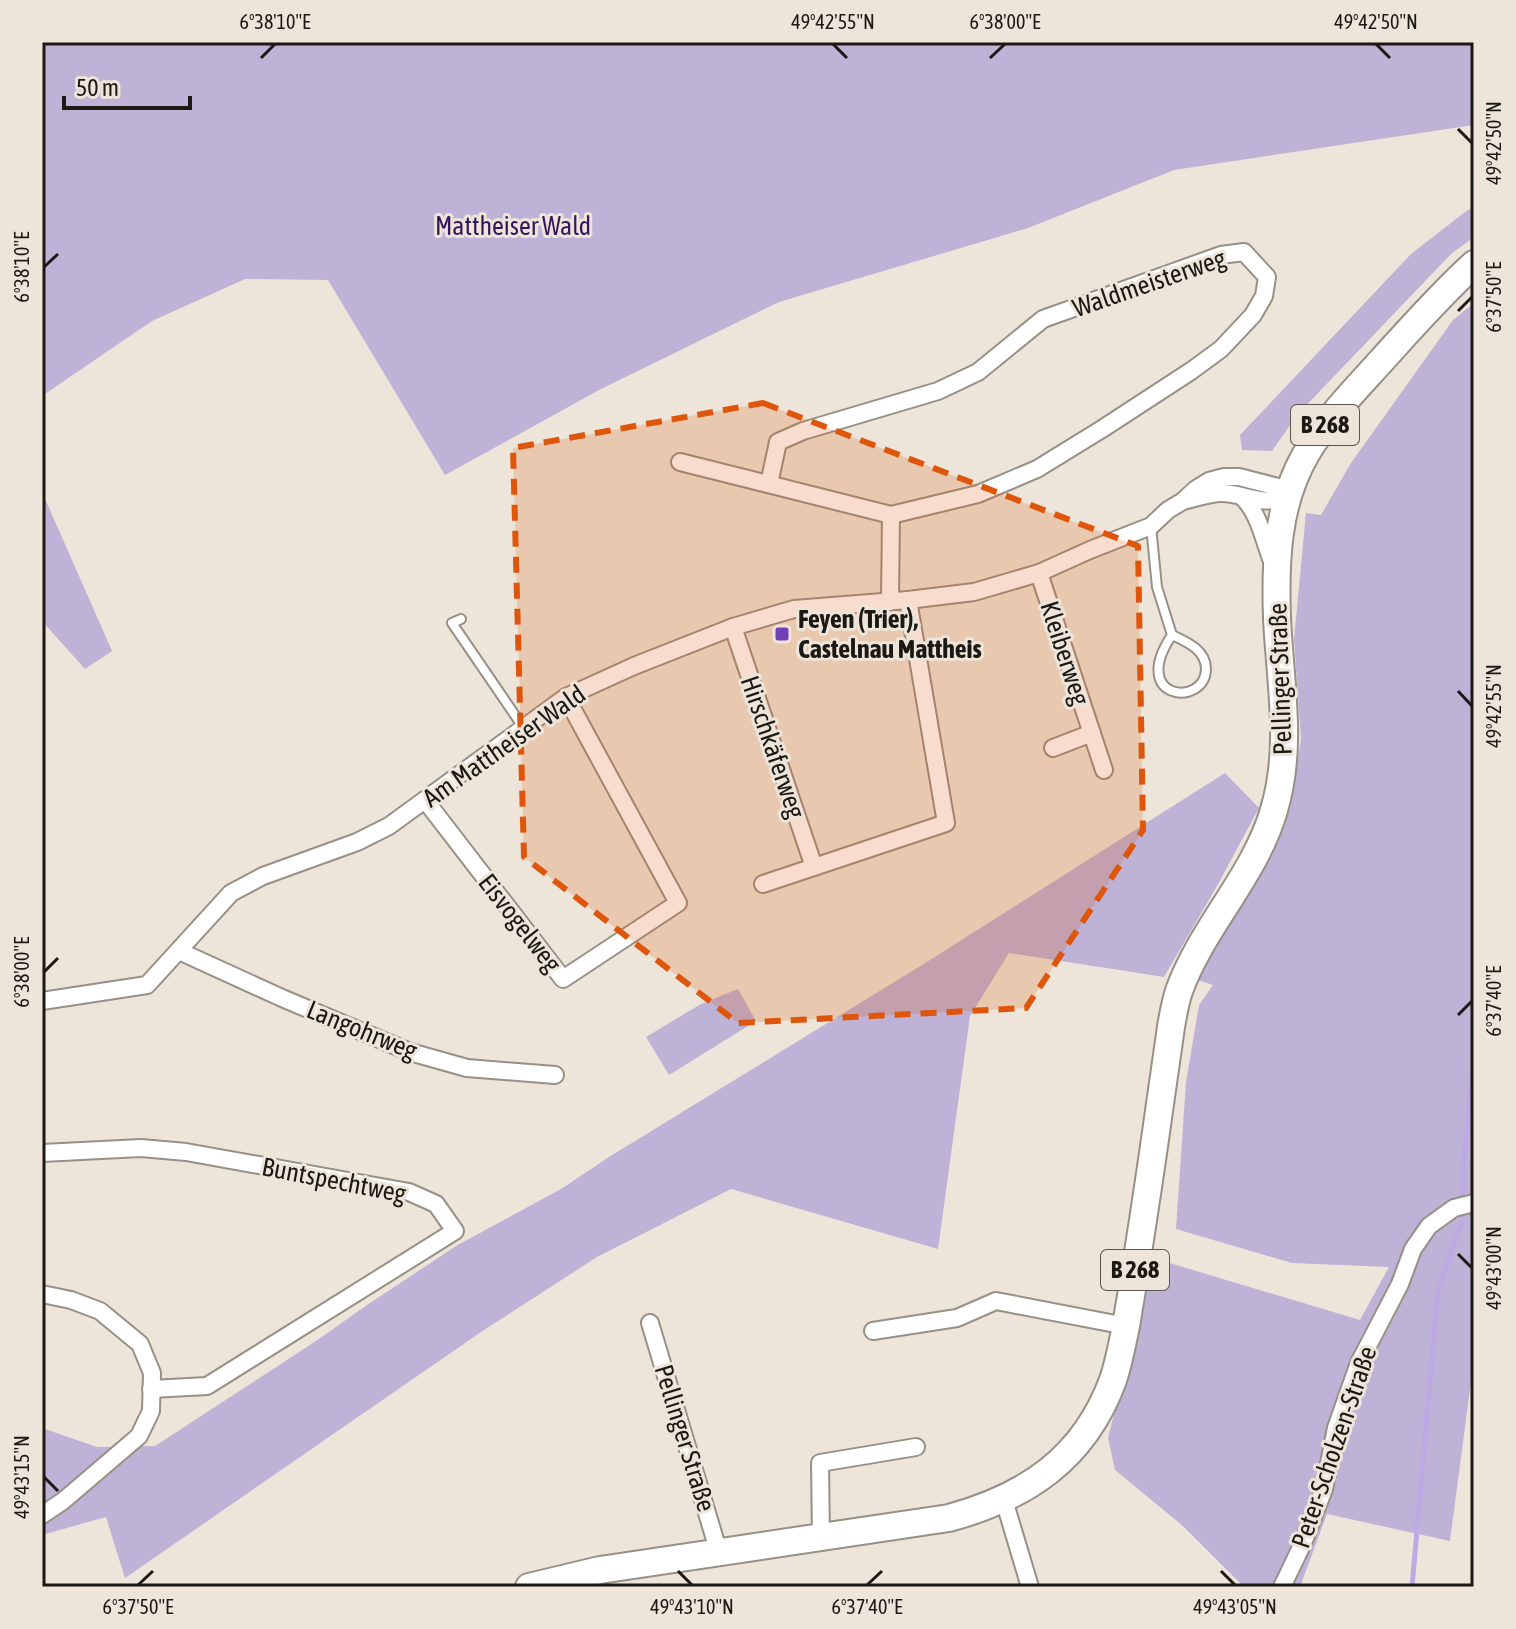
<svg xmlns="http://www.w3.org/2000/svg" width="1516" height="1629" viewBox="0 0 1516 1629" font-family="'Asap Condensed',sans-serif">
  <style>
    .green { fill: #beb2d6 }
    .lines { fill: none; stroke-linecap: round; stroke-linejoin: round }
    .stream { stroke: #bea9e5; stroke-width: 5 }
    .lane-casing { stroke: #979086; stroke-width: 12 }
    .street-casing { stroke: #979086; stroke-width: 20 }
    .primary-casing { stroke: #979086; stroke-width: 30 }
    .lane { stroke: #fff; stroke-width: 8 }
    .street { stroke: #fff; stroke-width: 16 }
    .primary { stroke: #fff; stroke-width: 26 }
    .marked { fill: #de560c; fill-opacity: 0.2; stroke: #de560c; stroke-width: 6; stroke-dasharray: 16 10; stroke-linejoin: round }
    .ticks { fill: none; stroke: #1c1915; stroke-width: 3 }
    .poi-dot { fill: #743fb6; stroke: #ede5da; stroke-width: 3 }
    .labels { text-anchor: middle; stroke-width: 6; stroke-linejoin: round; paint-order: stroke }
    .shield { fill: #ede5da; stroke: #5b5650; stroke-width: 2 }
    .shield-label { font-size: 24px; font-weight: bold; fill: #1c1915 }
    .park-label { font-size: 26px; fill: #36175c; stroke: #ede5da }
    .street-label { font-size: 26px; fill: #1c1915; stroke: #ede5da }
    .poi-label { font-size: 26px; font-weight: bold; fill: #1c1915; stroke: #ede5da; text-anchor: start }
    .neatline { fill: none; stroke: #1c1915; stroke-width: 3 }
    .ticks-label { font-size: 20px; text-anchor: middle; fill: #1c1915 }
  </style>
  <rect width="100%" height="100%" fill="#ede5da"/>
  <g class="green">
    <path d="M42,42h1432v83l-300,45 -146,58 -249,74 -178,87 -156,86 -117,-195 -83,-1 -93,42 -110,75z"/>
    <path d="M1474,207v30l-23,17 -153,160 -26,37 -30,-1 -2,-15 171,-181 54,-42z"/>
    <path d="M1474,303v1056l-24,182 -123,-27 -27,73h-56l-61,-61 -68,-56 -7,-32 45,-180 207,62 29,-53 -97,-4 -116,-34 10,-147 13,-77 14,-20 -15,-5 53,-95 39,-76 11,-70 -7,-100 12,-126 15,2 30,-52 102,-143z"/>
    <path d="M42,492l70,159 -27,18 -43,-48z"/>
    <path d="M1225,773l34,35 -42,78 -53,91 -155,-24 -39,63 -32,233 -207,-60 -134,68 -116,75 -356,246 -19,-61 -64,18v-107l55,19 58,-1 161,-105 51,-36 89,-59 105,-57 48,-32 313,-192z"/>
    <path d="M738,989l18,32 -87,54 -23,-38 55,-33z"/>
  </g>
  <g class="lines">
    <path class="stream" d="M1412,1587l26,-296 24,-71 1,-51 11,-115"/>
    <defs>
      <g id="lane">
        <path d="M1151,526l6,61 15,48c15,7 34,15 34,34 -1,39 -78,31 -34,-34"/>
        <path d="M461,619l-9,4 71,104"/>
      </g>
      <g id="street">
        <path d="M680,462l211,53"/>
        <path d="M769,484l9,-42 25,-11 135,-40 40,-19 65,-53 178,-64 23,-3 23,25 -3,19 -11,19 -32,34 -30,22 -89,58 -65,40 -59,25 -87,21 -1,87"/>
        <path d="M1241,496c18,15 23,46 32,68"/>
        <path d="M1039,573l65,197"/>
        <path d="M733,627l81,240 132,-44 -38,-223"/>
        <path d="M1053,748l39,-15"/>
        <path d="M425,800l138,179 115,-76 -112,-206"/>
        <path d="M763,884l51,-17"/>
        <path d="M179,951l103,47 128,54 57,16 88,7"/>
        <path d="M42,1001l105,-16 84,-92 32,-17 94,-34 32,-16 177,-129 68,-31 99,-39 61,-18 114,-9 66,-8 65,-19 51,-23 61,-24 17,-16 15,-9 13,-12 13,-8 15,-4h15l51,13c-18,22 -44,3 -68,3 -13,0 -26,5 -39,8"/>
        <path d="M42,1153l99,-5 45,4 223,40 27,12 19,27 -248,155 -56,3"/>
        <path d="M42,1294l29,6 29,11 40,33 12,29 -1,38 -12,25 -76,65 -21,14"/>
        <path d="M650,1323l69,230"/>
        <path d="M873,1331l84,-13 39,-17 130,25"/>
        <path d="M1004,1500l26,87"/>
        <path d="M821,1538l-1,-75 96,-16"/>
        <path d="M1282,1587l21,-44 21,-54 12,-61 23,-65 41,-79 13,-35 16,-23 25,-18 20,-5"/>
      </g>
      <path id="primary" d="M529,1587l71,-17 349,-52c77,-21 135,-59 164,-138 6,-17 9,-36 13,-54 12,-72 23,-143 33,-215 4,-28 8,-56 12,-84 2,-12 4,-24 8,-36 23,-64 76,-115 95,-181 19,-64 6,-127 3,-192 -2,-57 0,-114 29,-164 20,-35 49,-64 76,-94 30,-33 59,-66 92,-96"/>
    </defs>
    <use href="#lane" class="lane-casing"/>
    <use href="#street" class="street-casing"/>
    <use href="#primary" class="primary-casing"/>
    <use href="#lane" class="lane"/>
    <use href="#street" class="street"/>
    <use href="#primary" class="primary"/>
  </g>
  <path class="marked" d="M763,403l375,143 5,284 -117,178 -288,15 -214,-166 -11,-409z"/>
  <path class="ticks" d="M833,44l14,14M1376,44l14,14M261,58l14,-14M990,58l15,-14M1458,129l14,14M44,267l14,-13M1458,311l14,-14M1458,691l14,15M44,972l14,-14M1458,1015l14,-14M1458,1254l14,14M44,1477l14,14M678,1571l14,14M1221,1571l14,14M138,1585l15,-14M867,1585l15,-14"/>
  <rect class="poi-dot" x="774" y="626" width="16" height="16" rx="4"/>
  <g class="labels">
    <g class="shield">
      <rect x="1291" y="405" width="68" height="40" rx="6"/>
      <rect x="1101" y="1250" width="68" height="40" rx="6"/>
    </g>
    <g class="shield-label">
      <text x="1325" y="433">B 268</text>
      <text x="1135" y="1278">B 268</text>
    </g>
    <g class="park-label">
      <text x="513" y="235">Mattheiser Wald</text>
    </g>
    <g class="street-label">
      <text transform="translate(1149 283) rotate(-19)" y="9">Waldmeisterweg</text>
      <text transform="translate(1065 653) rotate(72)" y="9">Kleiberweg</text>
      <text transform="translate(1280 679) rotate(-92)" y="9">Pellinger Straße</text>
      <text transform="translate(504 746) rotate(-35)" y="9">Am Mattheiser Wald</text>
      <text transform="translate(773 747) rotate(71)" y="9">Hirschkäferweg</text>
      <text transform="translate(520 923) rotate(52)" y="9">Eisvogelweg</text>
      <text transform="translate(362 1030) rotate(22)" y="9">Langohrweg</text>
      <text transform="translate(334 1180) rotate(11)" y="9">Buntspechtweg</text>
      <text transform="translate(685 1438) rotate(73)" y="9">Pellinger Straße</text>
      <text transform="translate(1334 1447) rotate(-71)" y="9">Peter-Scholzen-Straße</text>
    </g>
    <g class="poi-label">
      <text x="798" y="628">Feyen (Trier),<tspan x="798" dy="30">Castelnau Mattheis</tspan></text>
    </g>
  </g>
  <rect width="1516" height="1629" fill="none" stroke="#ede5da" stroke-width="88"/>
  <path d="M64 96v12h126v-12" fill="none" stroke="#1c1915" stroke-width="4"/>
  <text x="76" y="96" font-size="24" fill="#1c1915" stroke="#ede5da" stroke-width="6" paint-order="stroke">50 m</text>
  <rect x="44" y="44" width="1428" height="1541" class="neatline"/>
  <g class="ticks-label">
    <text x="275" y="29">6°38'10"E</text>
    <text x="833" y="29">49°42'55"N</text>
    <text x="1005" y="29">6°38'00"E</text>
    <text x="1376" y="29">49°42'50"N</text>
    <text transform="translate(1494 143) rotate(-90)" y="7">49°42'50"N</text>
    <text transform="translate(22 267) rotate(-90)" y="7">6°38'10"E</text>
    <text transform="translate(1494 297) rotate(-90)" y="7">6°37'50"E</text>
    <text transform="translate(1494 706) rotate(-90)" y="7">49°42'55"N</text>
    <text transform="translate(22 972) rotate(-90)" y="7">6°38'00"E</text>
    <text transform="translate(1494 1001) rotate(-90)" y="7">6°37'40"E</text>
    <text transform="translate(1494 1268) rotate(-90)" y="7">49°43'00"N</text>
    <text transform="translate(22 1477) rotate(-90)" y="7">49°43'15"N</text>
    <text x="138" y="1614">6°37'50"E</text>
    <text x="692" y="1614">49°43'10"N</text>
    <text x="867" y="1614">6°37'40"E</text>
    <text x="1235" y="1614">49°43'05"N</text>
  </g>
</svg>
